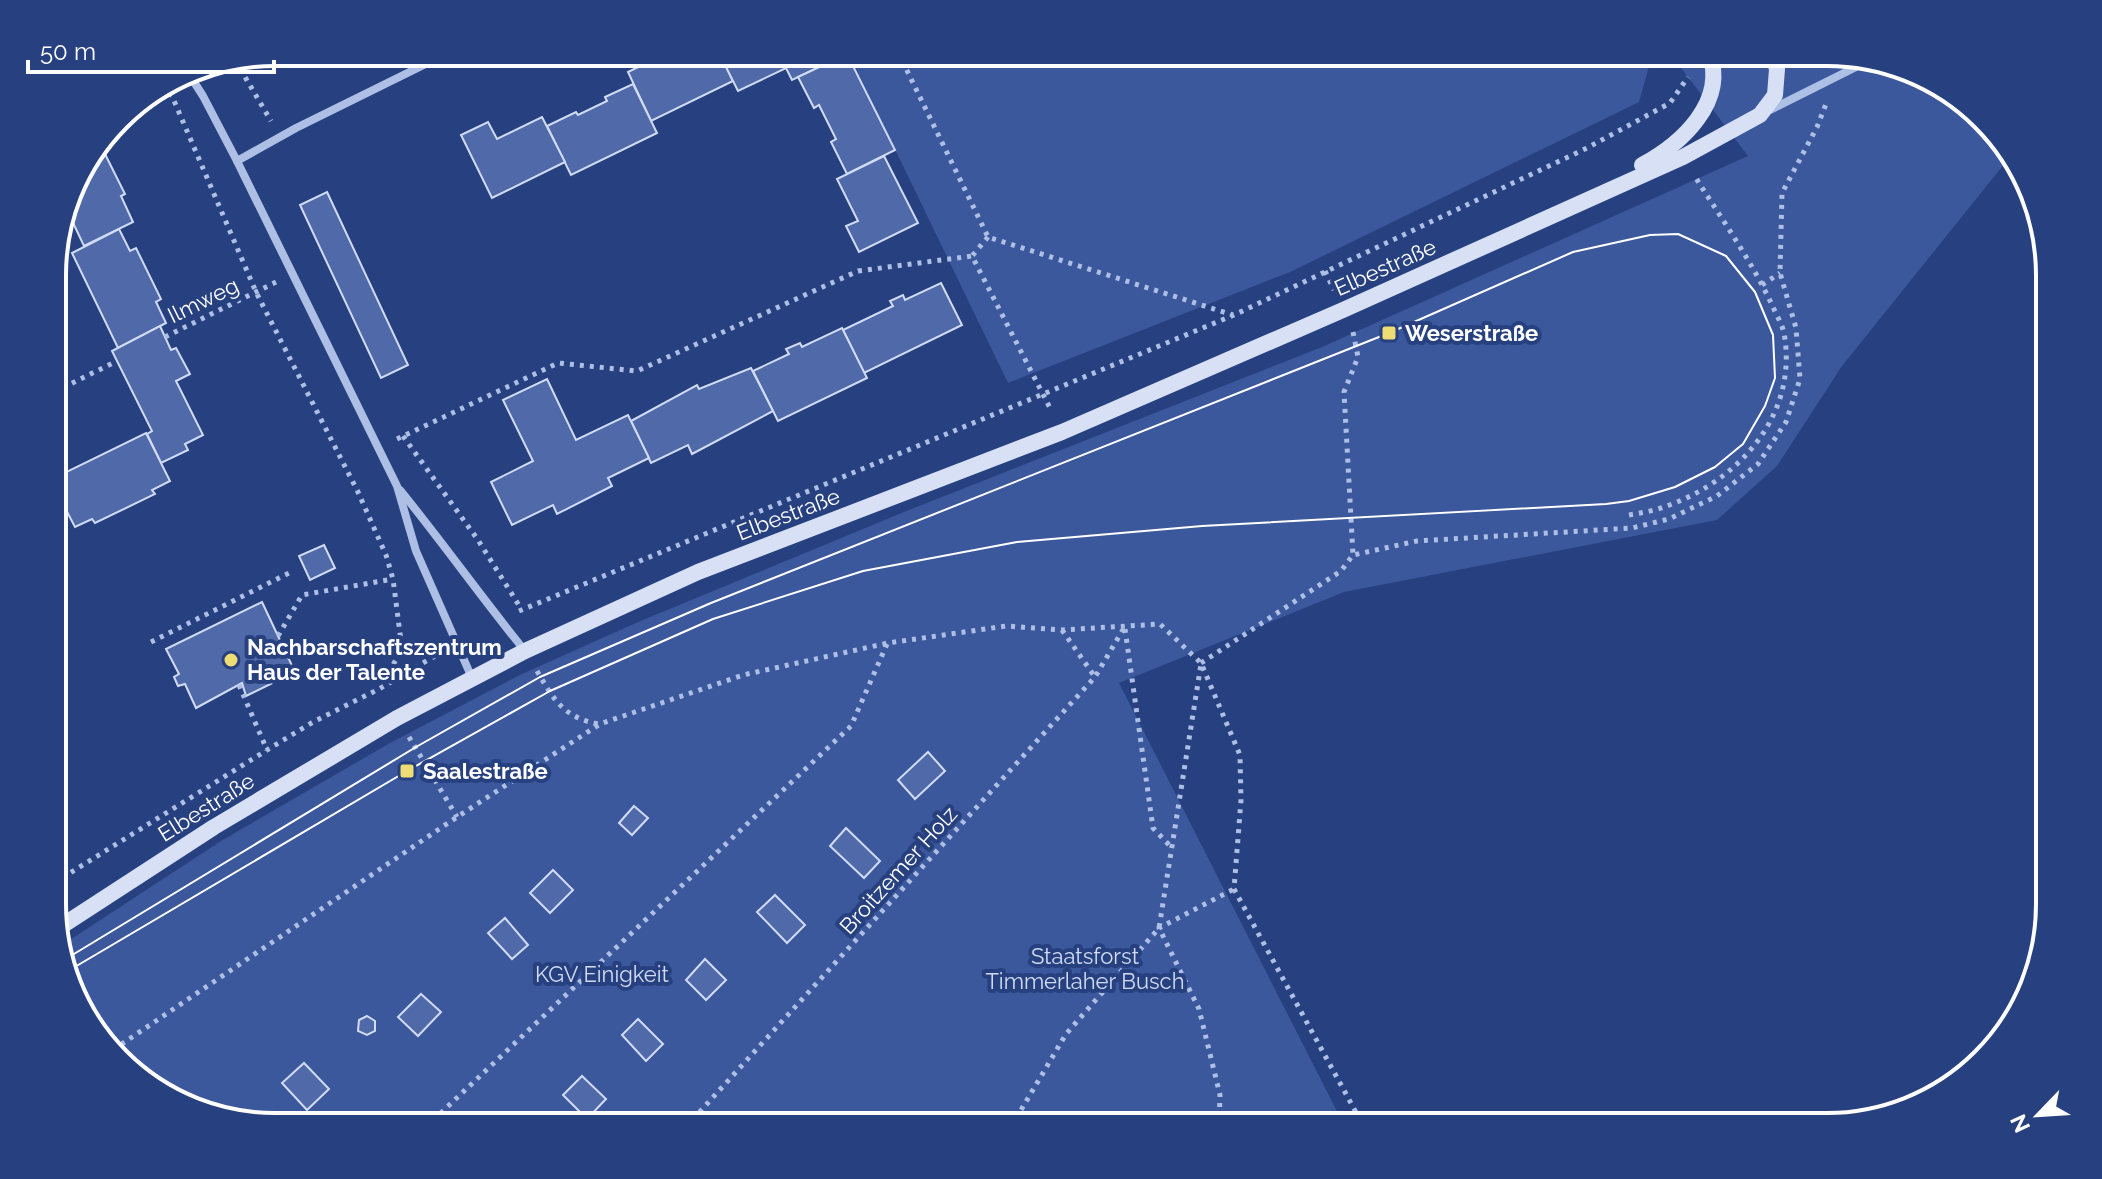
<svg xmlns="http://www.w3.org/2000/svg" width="2102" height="1179" viewBox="0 0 2102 1179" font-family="Raleway,sans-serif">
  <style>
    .green { fill: #3c589c }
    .building { fill: #5069a8; stroke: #d1dcf4; stroke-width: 2 }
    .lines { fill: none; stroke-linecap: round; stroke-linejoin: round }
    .path { stroke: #aebfe5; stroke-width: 5; stroke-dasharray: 4 6; stroke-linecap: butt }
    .street { stroke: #aebfe5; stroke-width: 8 }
    .secondary { stroke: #d7e0f5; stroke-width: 16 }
    .tram { stroke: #fff; stroke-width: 2 }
    .poi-dot { fill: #eddd74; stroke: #27407f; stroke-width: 3 }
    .labels { text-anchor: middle; stroke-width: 8; stroke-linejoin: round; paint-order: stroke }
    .street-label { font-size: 22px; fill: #fff; stroke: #27407f }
    .poi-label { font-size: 22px; font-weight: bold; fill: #fff; stroke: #27407f; text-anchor: start }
    .park-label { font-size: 22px; fill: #d1dcf4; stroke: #27407f }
    .rim { fill: none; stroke: #fff; stroke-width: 4 }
  </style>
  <rect width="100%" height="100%" fill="#27407f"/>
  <g class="green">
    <path d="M848,52h805l-14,50 -349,170 -282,111z"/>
    <path d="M1669,52h158l111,30 75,71 -171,213 -65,100 -60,54 -373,72 -225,91 226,444h-1070l-111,-30 -75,-70 -30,-80 162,-106 169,-98 132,-69 116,-52 266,-110 418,-165 426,-191z"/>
  </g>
  <g class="building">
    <path d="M662,52h57l14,29 -82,40 -23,-49 35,-17z"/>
    <path d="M726,52h109l3,6 -46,22 -6,-12 -48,23 -18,-36z"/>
    <path d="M847,54l48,96 -48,24 -16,-32 5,-3 -17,-34 -5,3 -16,-31z"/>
    <path d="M633,84l24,49 -86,42 -24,-49 29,-14 2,3 29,-14 -2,-4z"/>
    <path d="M542,117l23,45 -73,36 -31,-63 27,-13 9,17z"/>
    <path d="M100,144l25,50 -4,2 12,26 -49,24 -18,-38 9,-32z"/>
    <path d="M884,156l34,67 -59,29 -13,-26 12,-5 -21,-42z"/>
    <path d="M327,192l81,173 -27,13 -81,-173z"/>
    <path d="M119,229l11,22 6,-3 25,51 -5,3 10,21 -48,25 -46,-95z"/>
    <path d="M941,283l21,42 -98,48 -21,-43 50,-24 -3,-5 13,-6 2,5z"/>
    <path d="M160,326l11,24 5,-2 14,26 -14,7 27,54 -18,9 3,6 -27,13 -14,-29 5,-3 -40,-80z"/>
    <path d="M842,328l25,50 -89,43 -25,-50 36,-17 -3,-5 14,-6 2,4z"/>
    <path d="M751,368l22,43 -81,43 -4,-9 -37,18 -20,-42 66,-36 2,4z"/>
    <path d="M547,379l29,61 52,-25 21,43 -41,20 4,8 -55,28 -4,-9 -41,20 -21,-43 42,-21 -30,-61z"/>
    <path d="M146,433l24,48 -18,9 3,4 -60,29 -3,-4 -17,8 -21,-40v-9z"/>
    <path d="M54,487l13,25 -13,6z"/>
    <path d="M324,545l11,23 -25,12 -11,-24z"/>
    <path d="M262,602l33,70 -49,24 -4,-13 -46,25 -11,-24 -7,2 -4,-9 5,-3 -13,-25z"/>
    <path d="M928,752l17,19 -30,28 -17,-19z"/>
    <path d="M634,806l14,12 -16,17 -13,-12z"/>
    <path d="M846,828l34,33 -16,17 -34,-32z"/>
    <path d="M553,870l20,20 -23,23 -20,-20z"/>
    <path d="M775,895l30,30 -18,18 -30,-31z"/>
    <path d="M505,918l23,27 -16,14 -24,-26z"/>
    <path d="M705,959l21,21 -20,20 -20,-20z"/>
    <path d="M421,994l20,18 -23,24 -20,-19z"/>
    <path d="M367,1016l8,5v10l-8,4 -9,-4 1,-11z"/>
    <path d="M638,1019l25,25 -17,17 -24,-26z"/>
    <path d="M304,1063l25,26 -22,21 -25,-27z"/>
    <path d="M582,1076l24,23 -19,20 -24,-24z"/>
  </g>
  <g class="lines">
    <g class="path">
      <path d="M898,52l90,185 245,78"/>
      <path d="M235,60l36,61"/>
      <path d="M161,87l11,9 84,196 102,200 28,63 7,24 9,70 -21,37"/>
      <path d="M988,237l-16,19 79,154"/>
      <path d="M1325,271l9,19"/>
      <path d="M1762,285l18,-12"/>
      <path d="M1353,332l5,25 -14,35 9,163"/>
      <path d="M165,337l111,-55"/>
      <path d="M54,392l63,-31"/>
      <path d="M403,436l75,104 42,67"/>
      <path d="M397,439l161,-76 79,8 221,-100 114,-15"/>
      <path d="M1629,515c12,-2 24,-4 35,-8 74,-25 135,-92 120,-174 -2,-9 -8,-19 -12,-28 -21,-45 -51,-87 -78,-130"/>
      <path d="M519,611l715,-296 353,-167 83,-45 18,-26"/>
      <path d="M1125,629l28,199 19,20"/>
      <path d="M1062,630l33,47"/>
      <path d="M278,636l24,-41 91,-16"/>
      <path d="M151,642l140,-70"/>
      <path d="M1201,663l140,-92 12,-16 64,-14 215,-13 37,-9 48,-23 41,-32 28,-42 14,-43 -4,-51 -16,-55 2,-80 35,-66 9,-23"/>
      <path d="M537,671c17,29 27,47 62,53"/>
      <path d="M239,685l28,65"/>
      <path d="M409,737l48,80"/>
      <path d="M54,883l213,-133 46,-28 66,-33 61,-36"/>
      <path d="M113,1050l344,-233 143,-93 143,-49 145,-32 118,-17 55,4 99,-6 41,39 39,92 1,45 -7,89 130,238"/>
      <path d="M426,1127l425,-401 36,-82"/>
      <path d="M686,1127l409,-450 29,-49"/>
      <path d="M1011,1127l55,-93 93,-106 42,-264"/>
      <path d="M1219,1127l1,-32 -21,-86 -40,-81 75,-39"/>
    </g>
    <g class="street">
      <path d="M187,71l16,25 34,65 160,325 19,65 56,127"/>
      <path d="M1768,111l98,-49"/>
      <path d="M237,161l59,-33 154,-76"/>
      <path d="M400,490c43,53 82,108 125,161"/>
    </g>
    <g class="secondary">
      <path d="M1642,165c39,-21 86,-63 67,-113"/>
      <path d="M54,931l160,-104 183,-109 128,-67 173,-79 364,-140 281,-122 340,-153 77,-42 15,-20 2,-26 -5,-17"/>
    </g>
    <path class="tram" d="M64,960l352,-213 124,-70 171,-74 678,-270 184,-81 77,-17 28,-1 48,22 29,36 18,43 2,43 -10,28 -22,38 -28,23 -40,20 -46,14 -23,3 -404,22 -185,16 -154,29 -150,48 -163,72 -143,80 -339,200"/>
  </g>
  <g class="poi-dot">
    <rect x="1381" y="325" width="16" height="16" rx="4"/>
    <circle cx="231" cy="660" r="8"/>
    <rect x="399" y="763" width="16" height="16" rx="4"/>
  </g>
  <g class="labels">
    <g class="street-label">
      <text transform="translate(1385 267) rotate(-24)" y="8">Elbestraße</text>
      <text transform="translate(203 300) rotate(-26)" y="8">Ilmweg</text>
      <text transform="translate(788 514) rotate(-21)" y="8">Elbestraße</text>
      <text transform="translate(206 807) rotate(-32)" y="8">Elbestraße</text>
      <text transform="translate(898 870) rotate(-48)" y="8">Broitzemer Holz</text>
    </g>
    <g class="poi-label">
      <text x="1405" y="341">Weserstraße</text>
      <text x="247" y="655">Nachbarschaftszentrum<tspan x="247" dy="25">Haus der Talente</tspan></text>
      <text x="423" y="779">Saalestraße</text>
    </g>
    <g class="park-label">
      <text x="1085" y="964">Staatsforst<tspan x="1085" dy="25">Timmerlaher Busch</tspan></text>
      <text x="602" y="982">KGV Einigkeit</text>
    </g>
  </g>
  <path d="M0 0H2102V1179H0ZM275 66H1827A209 209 0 0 1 2036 275V904A209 209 0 0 1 1827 1113H275A209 209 0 0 1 66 904V275A209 209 0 0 1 275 66Z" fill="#27407f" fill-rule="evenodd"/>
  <path class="rim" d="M275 66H1827A209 209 0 0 1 2036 275V904A209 209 0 0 1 1827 1113H275A209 209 0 0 1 66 904V275A209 209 0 0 1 275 66Z"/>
  <g transform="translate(2038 1115) rotate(245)" stroke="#27407f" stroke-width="6" paint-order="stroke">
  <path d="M0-6L14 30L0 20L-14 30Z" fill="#ffffff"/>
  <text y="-12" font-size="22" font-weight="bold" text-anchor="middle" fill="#ffffff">N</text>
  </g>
  <path d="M28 60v12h246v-12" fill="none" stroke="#ffffff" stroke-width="4"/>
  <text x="40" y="60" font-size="24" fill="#ffffff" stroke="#27407f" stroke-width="6" paint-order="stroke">50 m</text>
</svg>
